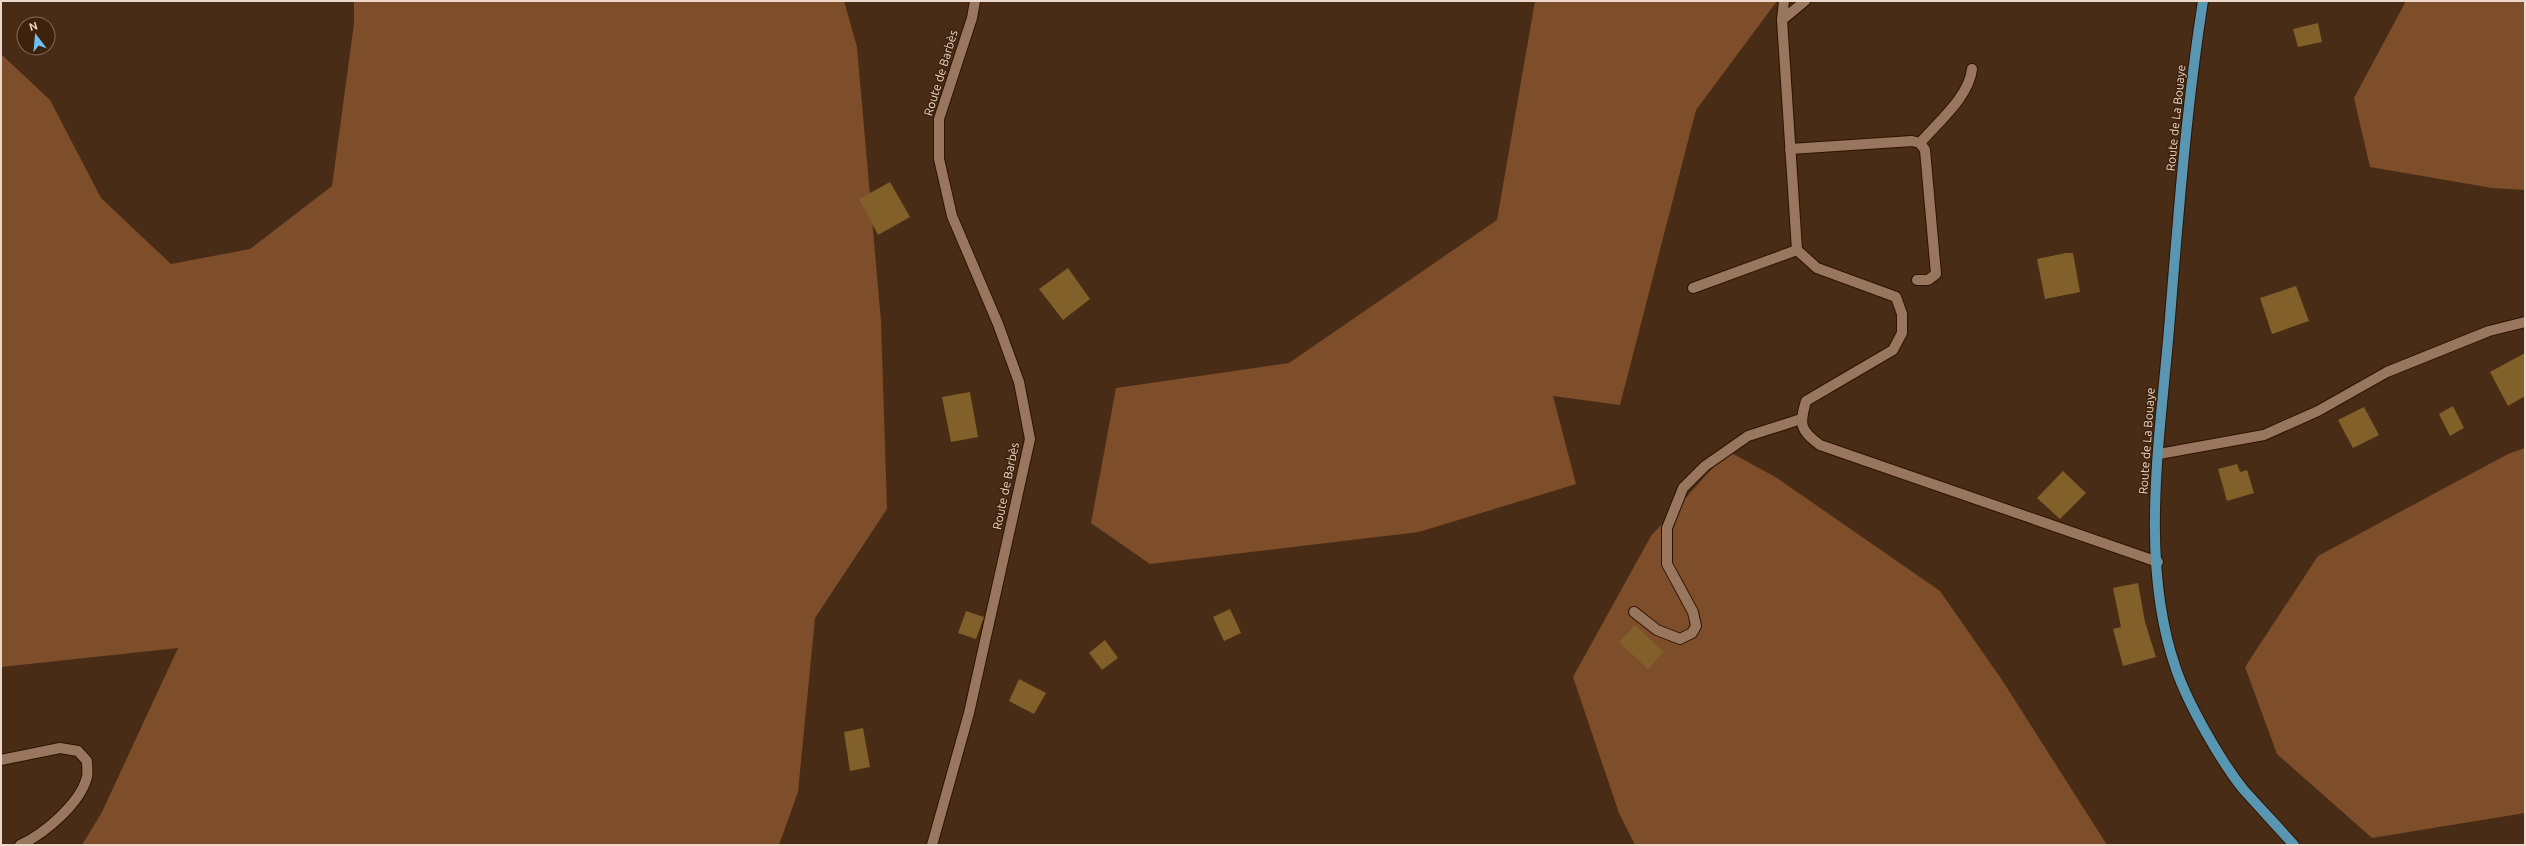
<svg xmlns="http://www.w3.org/2000/svg" width="2526" height="846" viewBox="0 0 2526 846" font-family="Ubuntu,sans-serif">
  <style>
    .green { fill: #7e4d29 }
    .building { fill: #826029 }
    .lines { fill: none; stroke-linecap: round; stroke-linejoin: round }
    .minor-casing { stroke: #2e1300; stroke-width: 12 }
    .major-casing { stroke: #2e1300; stroke-width: 12 }
    .minor { stroke: #99775f; stroke-width: 10 }
    .major { stroke: #5896b2; stroke-width: 10 }
    .labels { text-anchor: middle; stroke-width: 3; stroke-linejoin: round; paint-order: stroke }
    .street-label { font-size: 12px; fill: #ecd9cc; stroke: #3e220b }
  </style>
  <rect width="100%" height="100%" fill="#492c16"/>
  <g class="green">
    <path d="M354,1h490l13,46 24,274 6,188 -72,109 -17,174 -19,53h-697l20,-33 76,-164 -177,19v-613l49,46 51,98 70,66 79,-15 82,-63 22,-162z"/>
    <path d="M1535,1h242l-81,109 -76,295 -67,-9 23,88 -157,48 -269,32 -59,-41 25,-135 173,-25 208,-143z"/>
    <path d="M2406,1h119v189l-33,-2 -122,-21 -16,-69z"/>
    <path d="M2525,448v365l-153,25 -95,-84 -32,-87 73,-111 190,-102z"/>
    <path d="M1728,451l49,27 163,113 62,89 105,165h-472l-16,-32 -46,-136 78,-141z"/>
  </g>
  <g class="building">
    <path d="M2318,23l4,19 -24,5 -5,-18z"/>
    <path d="M890,182l20,35 -32,18 -19,-36z"/>
    <path d="M2066,253h7l7,39 -35,7 -8,-40z"/>
    <path d="M1068,268l22,31 -27,21 -24,-31z"/>
    <path d="M2296,286l13,35 -37,13 -12,-36z"/>
    <path d="M2525,353v43l-17,10 -18,-34z"/>
    <path d="M970,392l8,45 -27,5 -9,-45z"/>
    <path d="M2453,406l11,22 -14,8 -11,-22z"/>
    <path d="M2364,407l15,28 -26,13 -15,-28z"/>
    <path d="M2237,464l3,8 7,-2 7,23 -27,8 -9,-32z"/>
    <path d="M2063,471l23,22 -26,26 -23,-21z"/>
    <path d="M2138,583l7,39 11,35 -33,9 -10,-37 8,-2 -8,-39z"/>
    <path d="M1230,609l11,24 -17,8 -11,-24z"/>
    <path d="M966,611l18,6 -8,22 -18,-6z"/>
    <path d="M1635,625l29,27 -16,17 -29,-27z"/>
    <path d="M1105,640l13,18 -16,12 -13,-17z"/>
    <path d="M1019,679l27,14 -12,21 -25,-13z"/>
    <path d="M863,728l7,39 -20,4 -6,-39z"/>
  </g>
  <g class="lines">
    <defs>
      <g id="minor">
        <path d="M1784,1l-2,19 15,230 20,18 79,29 6,17v19l-9,17 -87,51c-7,24 -6,29 14,44l338,117"/>
        <path d="M1782,20l23,-19"/>
        <path d="M1920,143c18,-21 49,-46 52,-74"/>
        <path d="M1790,149l122,-8 8,2 5,7 11,124 -8,6h-11"/>
        <path d="M1693,288l104,-38"/>
        <path d="M2159,454l105,-19 54,-24 69,-39 102,-41 36,-9"/>
        <path d="M1634,612l23,18 23,9 12,-6 4,-7 -3,-14 -26,-48v-36l16,-40 22,-22 43,-30 53,-17"/>
        <path d="M1,760l59,-12 18,3 9,10c0,5 1,11 0,16 -7,27 -43,57 -67,68"/>
        <path d="M932,845l37,-132 61,-274 -11,-57 -21,-58 -46,-108 -13,-57v-40l33,-101 3,-17"/>
      </g>
      <path id="major" d="M2203,1c-17,108 -25,219 -34,328 -9,109 -30,234 7,340 12,35 44,91 67,120 17,19 34,37 51,56"/>
    </defs>
    <use href="#minor" class="minor-casing"/>
    <use href="#major" class="major-casing"/>
    <use href="#minor" class="minor"/>
    <use href="#major" class="major"/>
  </g>
  <g class="labels">
    <g class="street-label">
      <text transform="translate(941 73) rotate(-73)" y="4">Route de Barbès</text>
      <text transform="translate(2176 118) rotate(-84)" y="4">Route de La Bouaye</text>
      <text transform="translate(2147 441) rotate(-86)" y="4">Route de La Bouaye</text>
      <text transform="translate(1006 486) rotate(-78)" y="4">Route de Barbès</text>
    </g>
  </g>
  <rect width="2526" height="846" fill="none" stroke="#ecd9cc" stroke-width="4"/>
  <g transform="translate(36 36) rotate(344)"><circle r="19" fill="#3e220b" stroke="#846b58"/>
  <path d="M0-3L7 15L0 10L-7 15Z" fill="#6ec2f3"/>
  <text y="-6" font-size="11" font-weight="bold" text-anchor="middle" fill="#ecd9cc">N</text>
  </g>
</svg>
